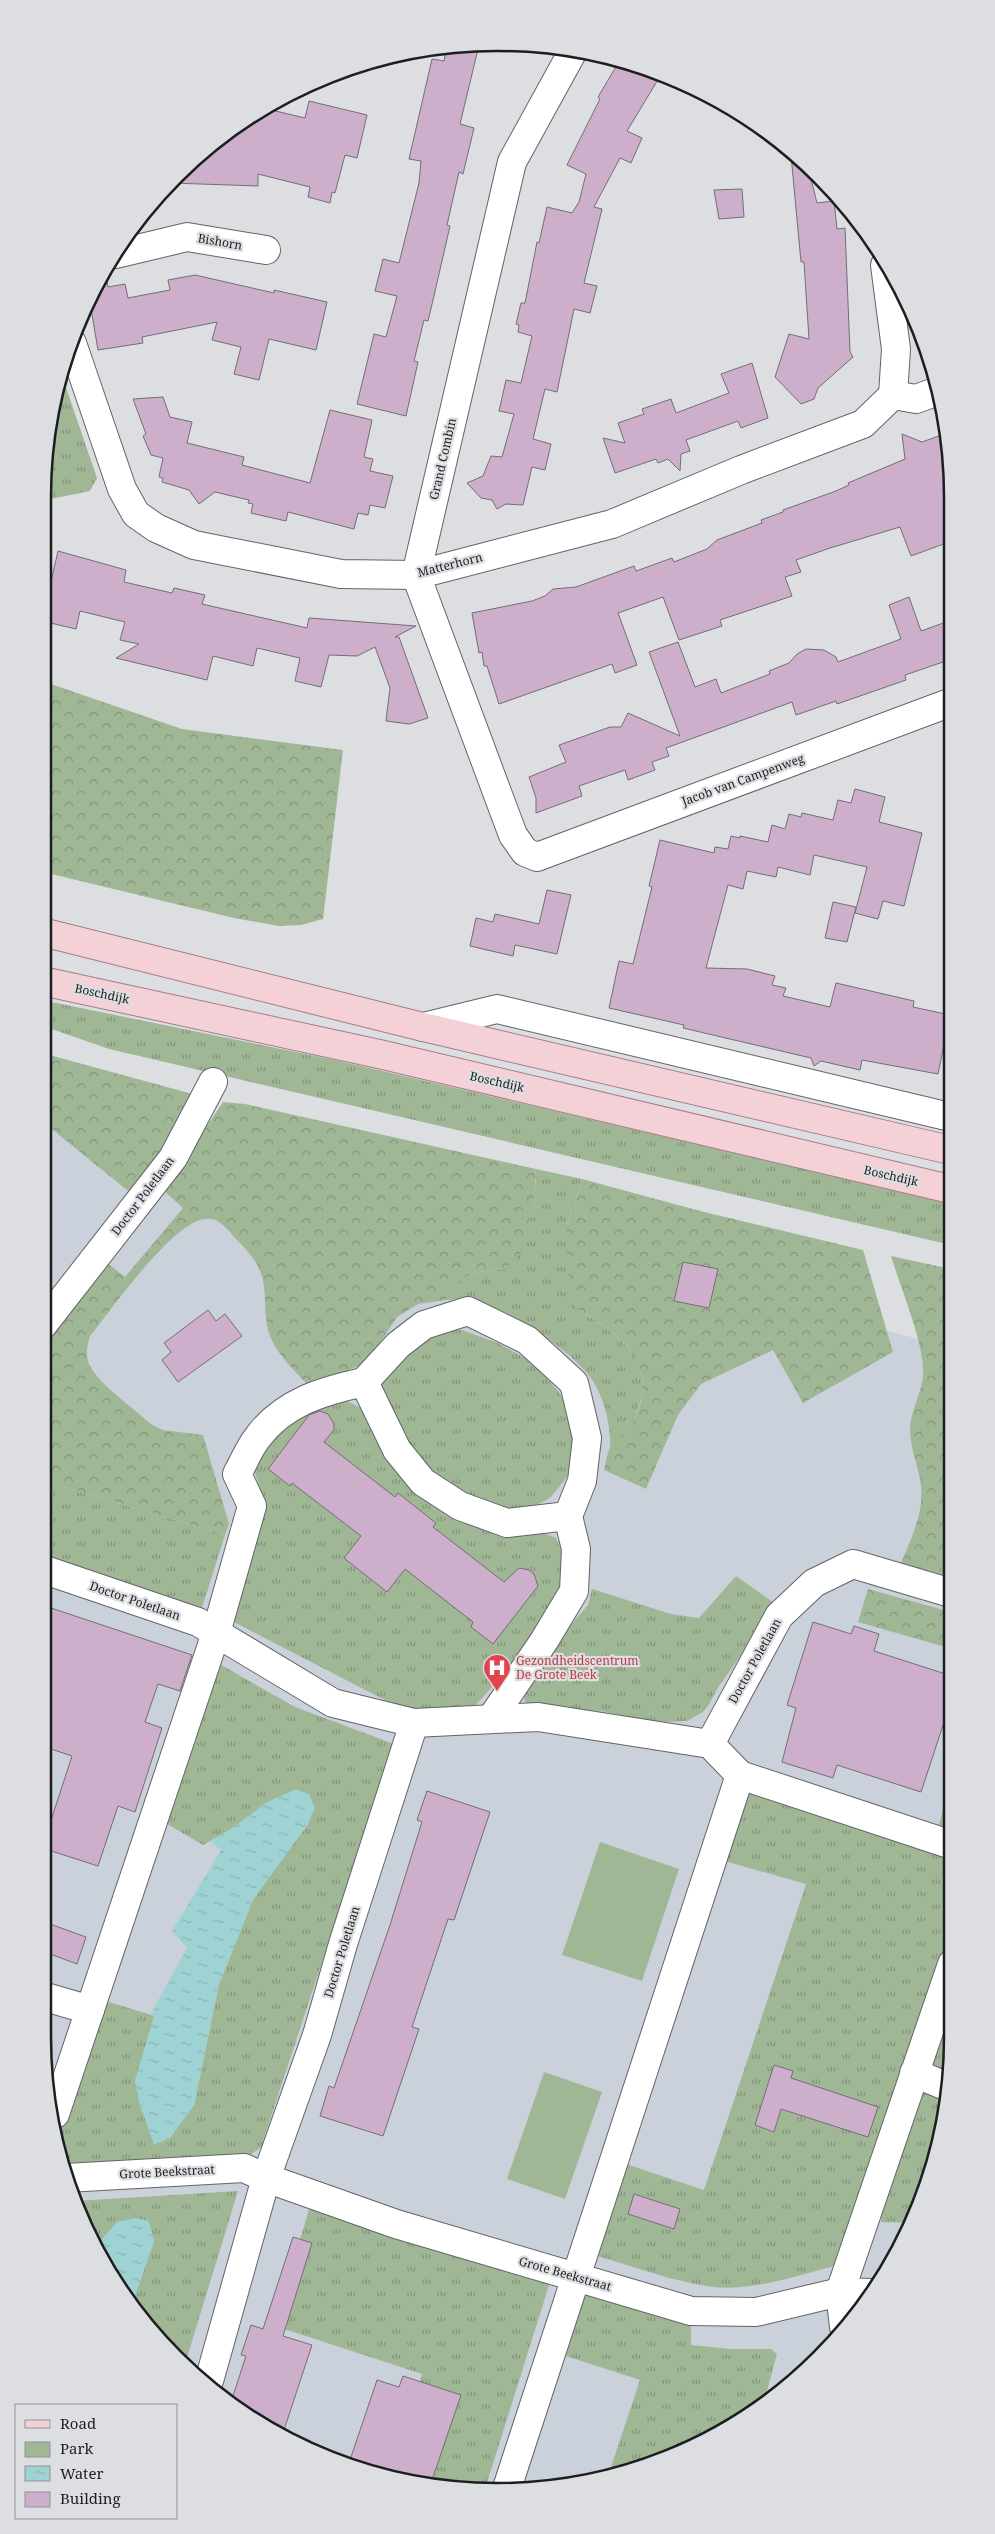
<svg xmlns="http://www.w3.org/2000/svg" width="995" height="2534" viewBox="0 0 995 2534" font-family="'Noto Serif',serif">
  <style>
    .built { fill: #cbd1db }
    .grass { fill: url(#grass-tufts) }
    .forest { fill: url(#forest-crowns) }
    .green { fill: #a0b796 }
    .water { fill: url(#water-ripples) }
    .building { fill: #cdafcc; stroke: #726f72 }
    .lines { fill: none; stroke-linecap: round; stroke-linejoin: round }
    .minor-casing { stroke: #626467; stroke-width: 30 }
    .major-casing { stroke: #a47e86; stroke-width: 30 }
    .minor { stroke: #fff; stroke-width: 28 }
    .major { stroke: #f4d0d7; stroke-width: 28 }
    .labels { text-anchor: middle; stroke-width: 4.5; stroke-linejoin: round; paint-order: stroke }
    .street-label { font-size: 12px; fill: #1d1e20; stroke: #dcdee2 }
    .health-label { font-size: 12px; fill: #be3a42; stroke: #dcdee2; text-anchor: start }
    .rim { fill: none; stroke: #1d1e20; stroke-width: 2.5 }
  </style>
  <defs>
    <pattern id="grass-tufts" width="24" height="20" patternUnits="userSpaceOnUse" patternTransform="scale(1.25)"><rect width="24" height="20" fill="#a0b796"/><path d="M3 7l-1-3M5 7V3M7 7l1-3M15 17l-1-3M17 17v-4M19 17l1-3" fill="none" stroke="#82947a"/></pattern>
    <pattern id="forest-crowns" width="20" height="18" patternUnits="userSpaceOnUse" patternTransform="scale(1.25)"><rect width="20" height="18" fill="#a0b796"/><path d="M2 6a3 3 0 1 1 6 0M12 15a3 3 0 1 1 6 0" fill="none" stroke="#82947a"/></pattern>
    <pattern id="water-ripples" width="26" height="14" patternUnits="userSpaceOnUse" patternTransform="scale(1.25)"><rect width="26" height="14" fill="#9fd2d3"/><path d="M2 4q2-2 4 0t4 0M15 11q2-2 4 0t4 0" fill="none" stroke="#88b4b5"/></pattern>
  </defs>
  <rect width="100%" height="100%" fill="#dcdee2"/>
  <path class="built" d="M42,1100l909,248 1,688 -11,85 -36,117 -46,75 -109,102 -78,42 -85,26 -149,5 -86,-21 -82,-36 -115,-95 -52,-72 -36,-81 -24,-147z"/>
  <g class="grass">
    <path d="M61,373l36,105 -7,13 -44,9 -3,-3z"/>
    <path d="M42,1000l293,60 615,143 1,42 -842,-196 -66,-23z"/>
    <path d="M536,1169l46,10 -15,46 8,82c36,23 82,51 64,99 -2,6 -4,13 -7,18 -6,8 -15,15 -22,22 1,-22 -7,-52 -20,-69 -20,-28 -91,-75 -125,-78 -6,-1 -13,1 -19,1 9,-26 33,-30 58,-30l30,-60z"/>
    <path d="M436,1329l26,1 36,13 34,19 27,30 15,28 1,27 -8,30 -16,20 -21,12 -41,1 -67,-43 -41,-66 2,-24z"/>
    <path d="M341,1398l20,10 31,45 12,27 33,28 54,24 37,-6 28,12c3,9 10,20 10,29 2,38 -65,110 -91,139l-49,7 -22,-3 -172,-89 30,-124 -9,-31 18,-35z"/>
    <path d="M48,1482l177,53 -23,73 -159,-51v-74z"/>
    <path d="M736,1576l41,29 -58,81 -11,20 -5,6 -16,9 -28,1 -59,-11 -62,-5 -13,-4 -2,-11 10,-23 55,-63 4,-16 79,25 28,4z"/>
    <path d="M216,1662l79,45 99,37 -133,403 -12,9 -186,7 -4,-28 43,-135 53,16 -20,65 19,63 15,-5 25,-34 25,-121 34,-85 55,-75 -77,5 -28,16 -43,-25z"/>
    <path d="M952,1776v53l-13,-4z"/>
    <path d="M746,1787l206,70v72l-96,289 -22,48c-38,10 -81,25 -121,21 -39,-5 -78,-20 -116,-31l29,-92 78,26 102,-306 -85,-24z"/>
    <path d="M952,1995v42l-15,118 -26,68 -30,-1 1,-19z"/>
    <path d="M238,2191l-52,170 -31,-25 -23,-32 22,-63 -37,-19 -18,21 -4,1 -20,-43z"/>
    <path d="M309,2209l242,70 -65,207 -48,2 -48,-12 32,-102 -147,-48z"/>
    <path d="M586,2290l105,27v28l39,4h41l6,5 -13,48 -14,13 -78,42 -64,19 32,-96 -74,-24z"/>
  </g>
  <g class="forest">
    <path d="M42,681l140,48 161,21 -20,169 -22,6 -22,1 -45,-8 -191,-46z"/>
    <path d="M42,1053l158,43 -68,98 -89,-72z"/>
    <path d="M223,1102l22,2 291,65 -2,41 -11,41 -19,19c-25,0 -49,4 -58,30l-28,4 -21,13 -30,46 -59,22c-15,-16 -34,-33 -40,-55 -5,-19 0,-40 -8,-59 -6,-14 -15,-23 -25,-33 -6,-7 -14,-17 -23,-19 -32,-9 -102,93 -122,117 -3,10 -5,20 0,30 8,17 47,45 62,59l11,5 40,5 26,89 -4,11 -177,-53 -5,1v-147l63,-74 19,15 58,-69 -20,-18z"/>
    <path d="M582,1179l122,33 159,38 30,102 -90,51 -30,-53 -72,34 -23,31 -32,74 -42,-19c2,-7 3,-19 8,-26 6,-8 16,-13 21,-22 30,-58 -13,-87 -58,-115l-8,-40v-42z"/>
    <path d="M891,1256l60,13v308l-50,-14c10,-24 23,-50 20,-77 -2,-19 -11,-37 -11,-56 0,-21 14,-39 13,-60 0,-29 -23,-84 -32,-114z"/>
    <path d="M868,1589l83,23 1,37 -94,-27z"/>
  </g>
  <g class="green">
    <path d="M600,1842l79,27 -37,112 -80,-26z"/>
    <path d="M544,2072l58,20 -37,107 -58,-20z"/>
  </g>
  <g class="water">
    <path d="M296,1789l13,5 6,14 -7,16 -55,76 -34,84 -25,121 -25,34 -15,5 -14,-38 -5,-25 19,-65 -4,-1 37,-67 -15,-17 49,-81 -11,-9 21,-12 36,-27z"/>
    <path d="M136,2218l13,3 5,20 -22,63 -29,-40 -8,-20 4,-1 18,-21z"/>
  </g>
  <g class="building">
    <path d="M479,45l-19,79 14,4 -11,46 -4,-2 -12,53 3,1 -17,74 -5,21 -4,-1 -10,41 4,1 -12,54 -49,-12 17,-70 12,3 11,-41 -22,-5 8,-32 16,4 20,-80 2,-22 -12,-2 23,-100 12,2 3,-15z"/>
    <path d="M620,60l39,18 -32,53 15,7 -11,25 -11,-5 -26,49 8,2 -18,74 13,3 -7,27 -16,-4 -17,83 -12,-3 -12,50 18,5 -6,26 -13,-3 -9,38 -17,-1 -9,5 -5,-9 -11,-2 -14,-15 16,-7 8,-20 11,1 12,-43 -15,-3 7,-31 15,3 11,-47 -14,-4 1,-7 -3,-1 5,-21h4l12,-61 2,1 8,-36 25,6 7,-11 7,-28 -19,-9 33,-66 -2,-2z"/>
    <path d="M309,101l58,14 -10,43 -12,-3 -10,38 -3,-1 -2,11 -22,-6 2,-10 -52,-13v12l-87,-3 27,-28 65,-47 42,10z"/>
    <path d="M791,155l18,16 8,32 17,-2 3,28 8,-1 5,124 3,5 -35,31 -4,11 -13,5 -26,-27 14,-43 20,5 -5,-77h-3z"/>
    <path d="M742,189l2,28 -25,2 -5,-29z"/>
    <path d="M105,271l3,16 17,-3 3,14 42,-8 -2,-10 27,-5 79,18v-3l53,12 -11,48 -47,-11 -10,41 -25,-6 7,-27 -29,-7 5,-18 -75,15 1,6 -45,7 -9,-53z"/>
    <path d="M752,363l16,55 -27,10 -3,-7 -52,19 4,11 -9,3 -1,17 -12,-12 -10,4 -2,-4 -41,14 -12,-35 22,5 -7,-20 26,-9 -2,-5 29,-10 5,14 53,-20 -8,-19z"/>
    <path d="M163,397l7,20 22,5 -5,21 57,14 -2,8 68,18 20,-73 42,10 -8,37 9,2 -3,12 23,5 -8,32 -15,-3 -2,10 -10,-2 -4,16 -66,-17 -2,9 -31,-7 -4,-1 2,-9 -5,-1 1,-3 -34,-8 -16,12 -10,-14 -27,-8 1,-4 -4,-1 4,-19 -12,-3 -8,-19 3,-2 -13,-35z"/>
    <path d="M947,433l2,109 -38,14 -11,-29 -70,21 -34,12 5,12 -16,5 7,19 -72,24 2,6 -43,14 -16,-43 -45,16 19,52 -22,8 -3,-9 -113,40 -12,-38h-3l-2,-14 -3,1 -7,-40 60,-12 13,-5 8,-7 23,-2 58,-21 2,5 36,-13 2,4 33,-13 10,-9 45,-17 -1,-3 22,-8v-2l53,-19 13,-6 -1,-2 57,-24 -3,-25 20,8z"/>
    <path d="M58,551l68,19 -2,12 48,11 2,-5 31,7 -3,9 105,24 2,-10 107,8 -21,11h4l29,81 -19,6 -23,-3 4,-33 -15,-41 -18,9 -28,-1 -8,32 -26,-6 5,-23 -43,-10 -4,18 -40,-10 -6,24 -91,-22 23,-14 -19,-4 5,-18 -45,-11 -4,18 -34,-8z"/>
    <path d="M909,597l12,34 28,-10v39l-44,15 1,5 -69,24 -1,-3 -40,14 -4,-13 -126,46 3,8 -17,6 3,8 -27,10 -3,-10 -46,16 3,10 -46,17v-15l-7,-21 37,-15 -7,-17 51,-18h11l7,-14 52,23 -31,-84 29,-10 17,45 21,-8 5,14 49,-19 -1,-3 20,-8 8,-9 9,-5 18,1 12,7 2,5 63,-23 -12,-34z"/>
    <path d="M855,789l30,8 -6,25 43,11 -18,73 -21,-5 -5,18 -23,-6 12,-46 -53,-12 -4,20 -32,-8 -2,10 -29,-6 -4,18 -15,-4 -22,83 41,1 28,7 -3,9 14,3 -3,8 47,11 6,-24 78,18 -1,6 37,8 -12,59 -76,-14 -2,10 -39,-9 -7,5 -3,-8 -128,-30 1,-3 -75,-17 10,-47 14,3 19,-77 -3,-1 11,-46 54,13 1,-6 13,2 3,-13 9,2v-2l28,6 4,-17 13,4 4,-15 12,3 1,-4 31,7 5,-20 13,3z"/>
    <path d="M547,890l24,5 -14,59 -42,-9 -2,11 -43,-10 6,-28 17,4 2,-8 44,10z"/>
    <path d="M833,902l23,5 -9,35 -22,-4z"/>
    <path d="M683,1262l35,7 -9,39 -35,-7z"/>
    <path d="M208,1310l8,11 9,-7 17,22 -64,46 -16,-22 9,-8 -7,-9z"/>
    <path d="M320,1411l8,3 6,10v6l-10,12 71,55 3,-4 38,30 -3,4 71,55 15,-14 10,2 5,4 4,12 -45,58 -22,-17 2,-5 -68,-53 -18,23 -43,-34 17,-22 -69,-53 -2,3 -22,-17 41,-54z"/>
    <path d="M42,1605l150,50 -12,36 -22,-7 -13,38 17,6 -27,84 -17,-6 -20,60 -56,-18 30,-92 -30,-10z"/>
    <path d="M813,1622l38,12 3,-8 25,8 -5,17 78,25v22l-31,94 -84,-27 -4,13 -51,-16 14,-54 -9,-3z"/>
    <path d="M427,1791l63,21 -36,108 -6,-1 -36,108 7,2 -36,107 -63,-20 9,-30 5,2 56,-163 32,-103 -5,-2z"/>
    <path d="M50,1924l36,13 -9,27 -35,-13v-8z"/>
    <path d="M774,2065l19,6 -2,7 87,29 -10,30 -87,-28 -7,23 -19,-7z"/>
    <path d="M634,2194l46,15 -6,20 -46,-15z"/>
    <path d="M293,2237l19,6 -29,93 29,9 -30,91 -12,-5 -38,-32 14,-43 -5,-1 10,-30 12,4z"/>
    <path d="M403,2376l58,19 -31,91 -82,-20 29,-86 22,7z"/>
  </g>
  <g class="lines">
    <defs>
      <g id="minor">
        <path d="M573,51l-61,111 -96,413 97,260 12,17 12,5 412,-154"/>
        <path d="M116,254l71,-17 79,13"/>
        <path d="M72,343l50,146 14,25 20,14 38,17 147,29 75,1 196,-51 129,-54 122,-46 30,-29 3,-46 -11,-84"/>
        <path d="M893,395l23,4 19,-7"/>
        <path d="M423,1027l74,-18 453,108"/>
        <path d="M42,1326l131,-168 40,-76"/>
        <path d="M42,1569l156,53 135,81 81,20 124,-6 172,27 30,31 212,70"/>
        <path d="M491,1719l53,-78 30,-50 2,-42 -8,-33"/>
        <path d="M710,1744l69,-128 35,-33 39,-19 98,29"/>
        <path d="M42,1996l48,14"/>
        <path d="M914,2073l32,13"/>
        <path d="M55,2114l161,-481 36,-127 -15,-32c7,-12 12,-26 21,-37 26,-35 65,-46 106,-55l33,68 26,32 37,24 47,17 61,-7 14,-35 5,-43 -13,-55 -47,-43 -59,-29 -44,14 -26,20 -34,37"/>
        <path d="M66,2178l178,-10 22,10 130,46 295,87 65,1 84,-20 31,1"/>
        <path d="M844,2327l-4,-35 112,-328"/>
        <path d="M209,2381l57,-203 51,-143 26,-91 71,-221"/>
        <path d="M508,2485l232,-710"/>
      </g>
      <g id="major">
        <path d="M42,932l381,95 527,123"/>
        <path d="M42,981l337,73 571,135"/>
      </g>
    </defs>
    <use href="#minor" class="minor-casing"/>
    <use href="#major" class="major-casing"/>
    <use href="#minor" class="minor"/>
    <use href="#major" class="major"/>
  </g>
  <defs>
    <symbol id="hospital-pin" viewBox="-11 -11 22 30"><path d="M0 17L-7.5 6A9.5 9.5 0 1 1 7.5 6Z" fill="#e0444e" stroke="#dcdee2"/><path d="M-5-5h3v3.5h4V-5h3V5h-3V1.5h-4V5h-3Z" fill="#fff"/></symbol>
  </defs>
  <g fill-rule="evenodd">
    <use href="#hospital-pin" x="481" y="1652" width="32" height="43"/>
  </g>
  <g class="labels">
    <g class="street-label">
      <text transform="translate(220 242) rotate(10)" y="4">Bishorn</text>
      <text transform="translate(443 459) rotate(-77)" y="4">Grand Combin</text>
      <text transform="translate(450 565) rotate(-14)" y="4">Matterhorn</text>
      <text transform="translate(743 780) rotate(-20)" y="4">Jacob van Campenweg</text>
      <text transform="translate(102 994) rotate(12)" y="4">Boschdijk</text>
      <text transform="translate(497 1082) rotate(13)" y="4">Boschdijk</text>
      <text transform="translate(891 1176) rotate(13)" y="4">Boschdijk</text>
      <text transform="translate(143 1196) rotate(-53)" y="4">Doctor Poletlaan</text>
      <text transform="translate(135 1601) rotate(19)" y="4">Doctor Poletlaan</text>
      <text transform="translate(755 1661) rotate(-61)" y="4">Doctor Poletlaan</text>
      <text transform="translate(342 1952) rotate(-73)" y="4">Doctor Poletlaan</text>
      <text transform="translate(167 2172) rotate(-3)" y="4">Grote Beekstraat</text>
      <text transform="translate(565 2274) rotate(16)" y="4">Grote Beekstraat</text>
    </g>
    <g class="health-label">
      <text x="516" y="1665">Gezondheidscentrum<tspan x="516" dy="14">De Grote Beek</tspan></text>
    </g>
  </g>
  <path d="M0 0H995V2534H0ZM497 51H498A446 446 0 0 1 944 497V2037A446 446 0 0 1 498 2483H497A446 446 0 0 1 51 2037V497A446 446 0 0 1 497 51Z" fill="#dcdee2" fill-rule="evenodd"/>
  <path class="rim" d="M497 51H498A446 446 0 0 1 944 497V2037A446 446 0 0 1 498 2483H497A446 446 0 0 1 51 2037V497A446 446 0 0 1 497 51Z"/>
  <rect x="15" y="2404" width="162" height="115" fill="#dcdee2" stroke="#909194"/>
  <rect x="25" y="2420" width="25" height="8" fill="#f4d0d7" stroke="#909194"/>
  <text x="60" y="2429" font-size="15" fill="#1d1e20">Road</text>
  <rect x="25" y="2442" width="25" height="15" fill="#a0b796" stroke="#909194"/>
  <text x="60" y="2454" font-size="15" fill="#1d1e20">Park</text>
  <rect x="25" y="2466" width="25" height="15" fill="url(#water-ripples)" stroke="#909194"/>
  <text x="60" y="2479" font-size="15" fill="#1d1e20">Water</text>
  <rect x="25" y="2492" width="25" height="15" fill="#cdafcc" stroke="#909194"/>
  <text x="60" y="2504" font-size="15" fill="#1d1e20">Building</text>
</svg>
